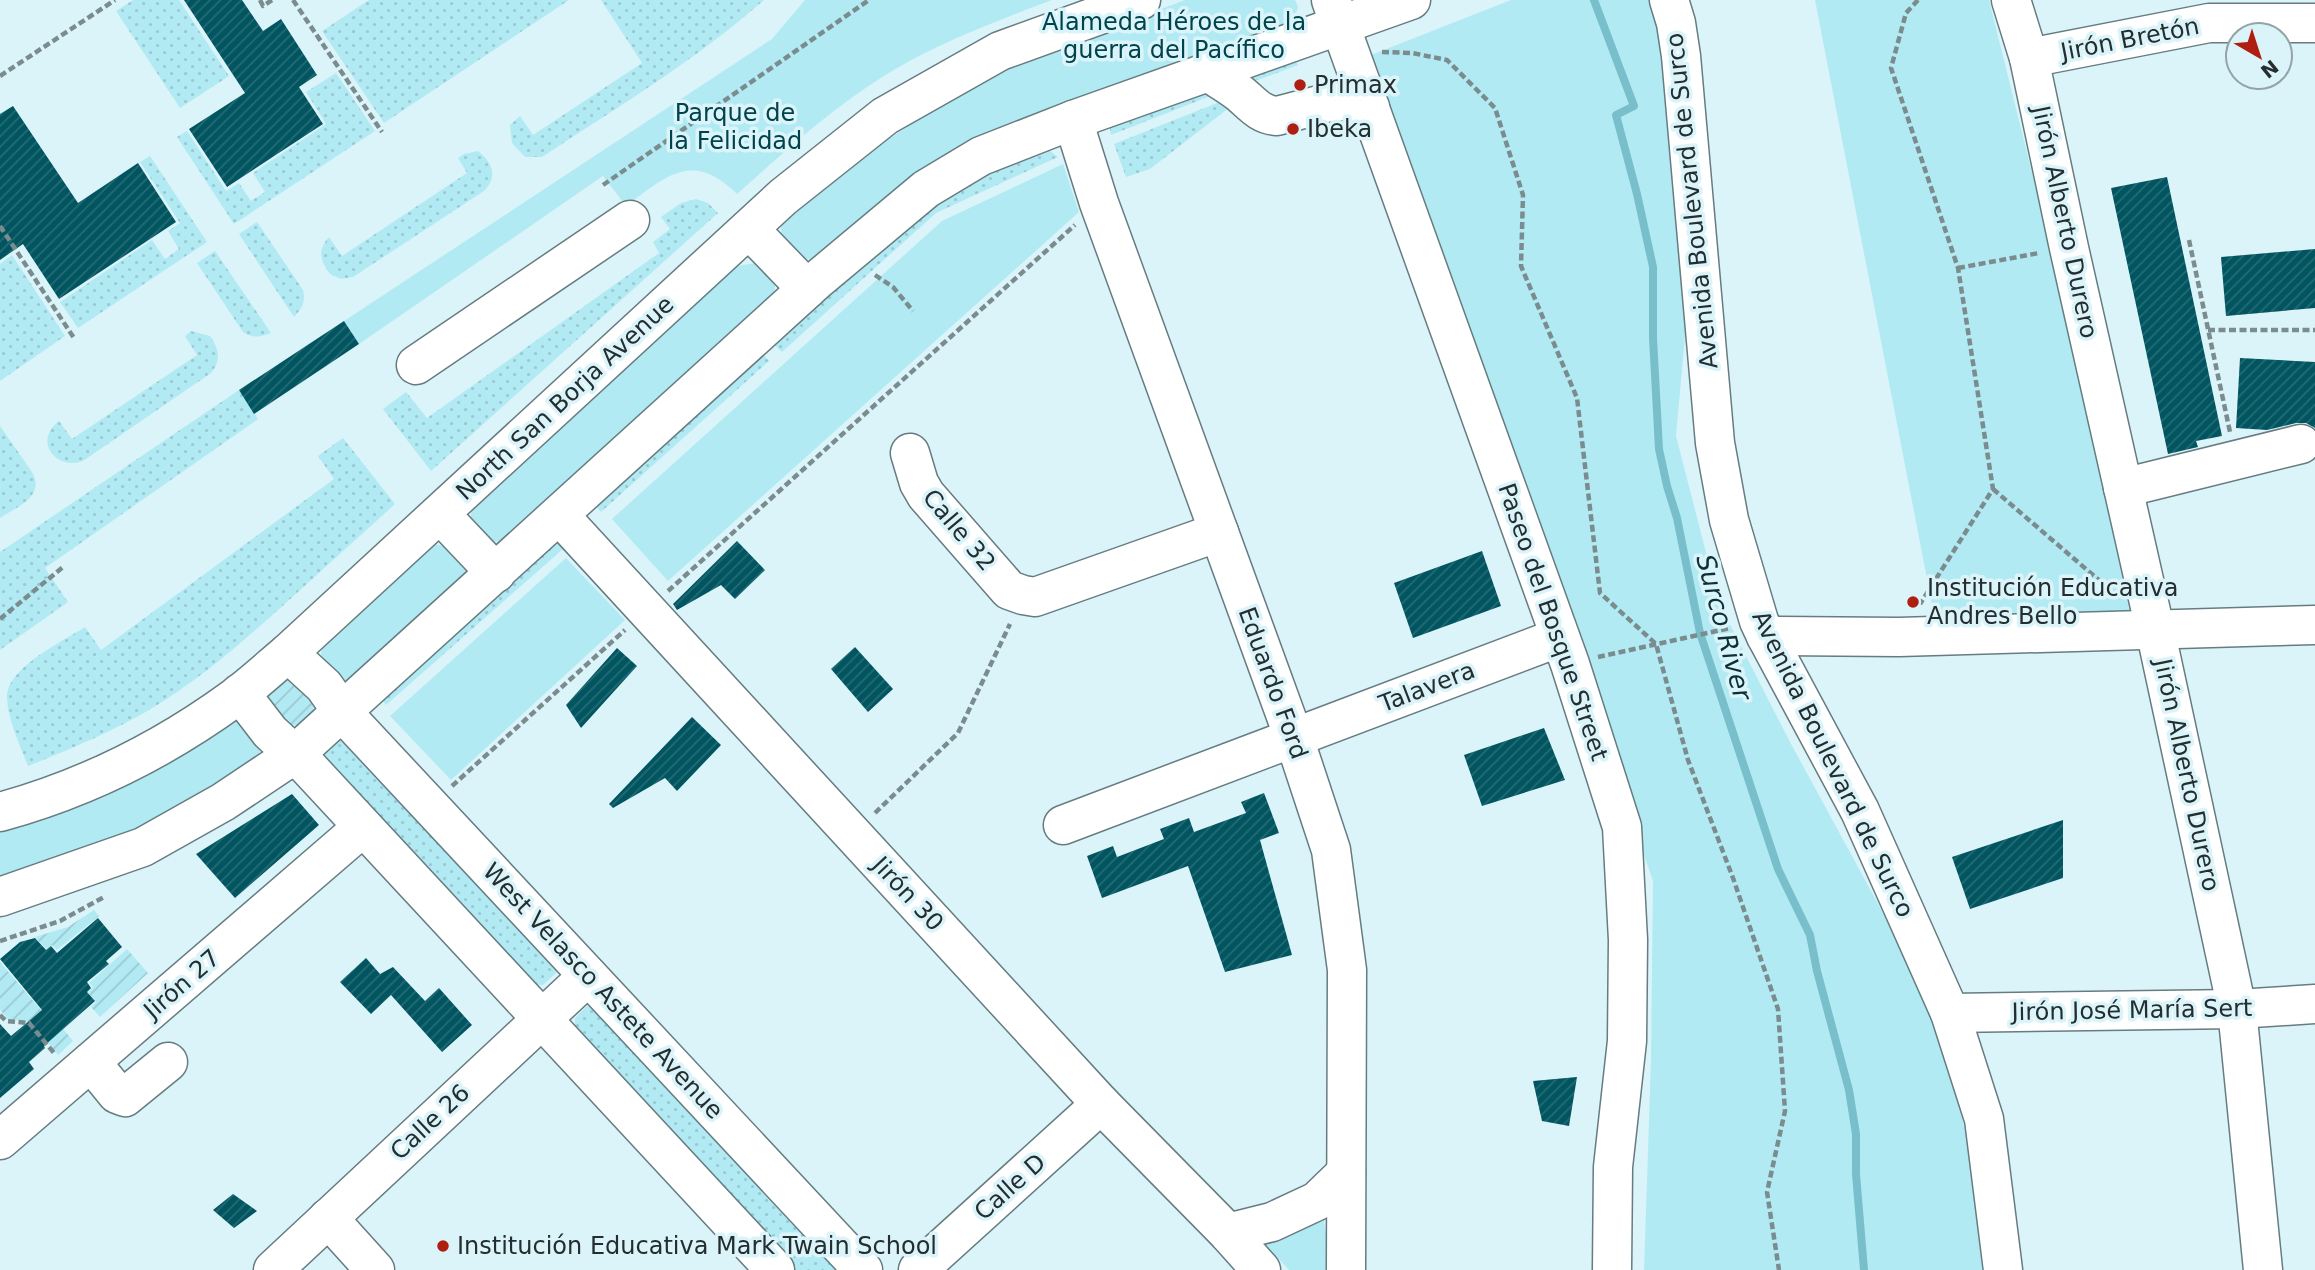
<svg xmlns="http://www.w3.org/2000/svg" width="2315" height="1270" viewBox="0 0 2315 1270" font-family="'DejaVu Sans',sans-serif">
  <style>
    .grass { fill: url(#grass-dots) }
    .park { fill: #b2eaf4 }
    .garden { fill: url(#garden-furrows) }
    .lines { fill: none; stroke-linecap: round; stroke-linejoin: round }
    .stream { stroke: #79bfcb; stroke-width: 8 }
    .building { fill: url(#building-hatch) }
    .minor-casing { stroke: #667c80; stroke-width: 41 }
    .major-casing { stroke: #667c80; stroke-width: 41 }
    .path { stroke: #7b8c8f; stroke-width: 4.5; stroke-dasharray: 7 3.5; stroke-linecap: butt }
    .minor { stroke: #fff; stroke-width: 38 }
    .major { stroke: #fff; stroke-width: 38 }
    .poi-dot { fill: #ae1e11; stroke: #dbf4f9; stroke-width: 2.5 }
    .labels { text-anchor: middle; stroke-width: 7; stroke-linejoin: round; paint-order: stroke }
    .park-label { font-size: 24px; fill: #00434c; stroke: #dbf4f9 }
    .street-label { font-size: 24px; fill: #242d2f; stroke: #dbf4f9 }
    .poi-label { font-size: 24px; fill: #242d2f; stroke: #dbf4f9; text-anchor: start }
    .water-label { font-size: 26px; font-style: italic; fill: #0d3036; stroke: #dbf4f9 }
  </style>
  <defs>
    <pattern id="grass-dots" width="8" height="8" patternUnits="userSpaceOnUse" patternTransform="scale(1.75)"><rect width="8" height="8" fill="#b2eaf4"/><path d="M2 2h.1M6 6h.1" fill="none" stroke="#99c9d2" stroke-width="1.8" stroke-linecap="round"/></pattern>
    <pattern id="garden-furrows" width="10" height="10" patternUnits="userSpaceOnUse" patternTransform="scale(1.75)"><rect width="10" height="10" fill="#b2eaf4"/><path d="M-1 1l2-2M0 10L10 0M9 11l2-2" fill="none" stroke="#99c9d2"/></pattern>
    <pattern id="building-hatch" width="6" height="6" patternUnits="userSpaceOnUse" patternTransform="scale(1.75)"><rect width="6" height="6" fill="#005560"/><path d="M-1 1l2-2M0 6l6-6M5 7l2-2" fill="none" stroke="#266a73"/></pattern>
  </defs>
  <rect width="100%" height="100%" fill="#dbf4f9"/>
  <g class="grass">
    <path d="M133,0h46l50,76 -49,32 -64,-97z"/>
    <path d="M369,0h200l-185,123 -62,-92z"/>
    <path d="M601,0h163c-68,60 -146,107 -222,157h-17l-13,-14 -2,-18 10,-9 13,19 109,-72z"/>
    <path d="M1294,55l4,10 -40,15 -10,-2z"/>
    <path d="M336,73l39,58 -141,93 -57,-87 10,-6 39,60 13,-8 12,18 14,-9 -12,-19 73,-49 -20,-32z"/>
    <path d="M1210,87l8,6 -107,42 -2,-12z"/>
    <path d="M1222,101l12,3 -84,65 -24,8 -12,-33z"/>
    <path d="M1049,150l9,7 -122,56 -154,139 -13,-13 158,-141z"/>
    <path d="M478,151c15,12 20,26 6,40l-131,86 -12,2 -11,-5c-10,-14 -13,-23 -1,-37l13,19 125,-83 -9,-15 6,-4z"/>
    <path d="M150,156l57,86 -129,86 -18,-26 92,-62 13,19 14,-10 -11,-18 12,-8 -40,-61z"/>
    <path d="M696,199l12,4 10,10 -287,258 -48,-62 23,-17 21,26 232,-165 -6,-11 17,-13 -9,-12 20,-14z"/>
    <path d="M257,222l46,68c3,12 -1,18 -9,27l-55,-83z"/>
    <path d="M215,251l56,82c-11,4 -18,6 -28,-1l-46,-69z"/>
    <path d="M12,255l53,81 -65,45v-117z"/>
    <path d="M191,331l19,5c9,13 12,24 1,37l-128,88c-28,10 -50,-21 -24,-40l13,18 125,-84 -12,-19z"/>
    <path d="M760,350l9,11 -168,151 -9,-10z"/>
    <path d="M239,390l19,29 -213,149 23,34 -68,48v-98z"/>
    <path d="M0,426l32,46c14,24 -15,35 -32,46z"/>
    <path d="M343,438l52,66c-36,33 -72,65 -107,97 -42,38 -86,77 -134,106 -40,24 -83,42 -126,59 -8,-21 -20,-45 -21,-68 -1,-30 55,-56 78,-71l16,23 233,-171 -16,-23z"/>
    <path d="M558,544l5,5 -177,156 -5,-6 169,-153z"/>
    <path d="M340,734l215,222 1,17 -13,12 -18,-1 -207,-230z"/>
    <path d="M587,1006l15,3 242,261h-53l-216,-234v-18z"/>
  </g>
  <g class="park">
    <path d="M805,0h247c-45,17 -90,34 -133,56 -68,35 -125,87 -182,138 -45,-44 -70,-18 -111,12l-23,-30 -244,168 -15,-23 428,-282z"/>
    <path d="M1185,0h110l3,7 -6,18 -475,233 -17,2 -19,-22v-17l66,-55 145,-94z"/>
    <path d="M1511,0h138l17,50 23,242 -13,144 43,167 71,139 123,226 41,113 29,133 5,56h-344l7,-209 2,-180 -236,-680 -46,-146z"/>
    <path d="M1815,0h174l155,623 -210,-8z"/>
    <path d="M1063,164l16,48 -411,369 -56,-62 330,-298z"/>
    <path d="M756,263l19,20 -1,19 -265,238 -24,3 -15,-17 2,-21 265,-239z"/>
    <path d="M434,544l20,4 12,15 -1,17 -110,99 -18,2 -17,-17 2,-18z"/>
    <path d="M566,558l59,62 -174,160 -61,-64z"/>
    <path d="M227,718l22,5 13,22 -7,21 -107,61 -148,58v-54z"/>
    <path d="M1324,1221l7,49h-42l-26,-28z"/>
  </g>
  <g class="garden">
    <path d="M287,678l28,22c0,14 -10,24 -24,26l-24,-26 2,-8z"/>
    <path d="M94,910l5,6 -42,34 -5,-5 -6,4 -11,-12 33,-10z"/>
    <path d="M127,949l21,24 -48,44 -9,-10 5,-5 -8,-10 5,-5 -4,-4z"/>
    <path d="M0,962l52,61 4,-3 17,21 -15,14 -27,-33 -23,-3 -8,-9z"/>
  </g>
  <g class="lines">
    <path class="stream" d="M1594,0l40,106 -18,9 21,79 16,73v71l6,111 8,37 10,32 23,115 78,236 32,66 7,36 32,119 7,44v40l8,96"/>
  </g>
  <g class="building">
    <path d="M184,0h58l21,31 18,-12 36,56 -18,12 24,37 -96,63 -38,-58 56,-36z"/>
    <path d="M13,106l65,97 60,-40 38,59 -117,77 -36,-55 -23,16v-146z"/>
    <path d="M2167,177l55,259 -26,5 2,6 -30,7 -57,-266z"/>
    <path d="M2315,249v59l-89,8 -5,-59z"/>
    <path d="M344,321l15,23 -105,70 -15,-24z"/>
    <path d="M2240,358l75,4v66l-9,-5h-10l-29,7 -31,-2z"/>
    <path d="M737,541l28,29 -30,29 -14,-14 -44,25 -4,-6z"/>
    <path d="M1482,551l19,55 -88,32 -19,-55z"/>
    <path d="M855,647l38,42 -25,23 -37,-43z"/>
    <path d="M617,648l20,18 -56,62 -15,-23z"/>
    <path d="M692,717l29,28 -44,46 -12,-13 -52,30 -4,-4z"/>
    <path d="M1544,728l21,52 -83,26 -18,-51z"/>
    <path d="M1264,793l15,40 -19,7 32,115 -67,17 -37,-106 -86,32 -15,-42 26,-10 4,11 47,-18 -4,-10 29,-11 5,14 52,-19 -5,-11z"/>
    <path d="M292,794l27,31 -84,73 -39,-44z"/>
    <path d="M2063,820v58l-93,31 -18,-52z"/>
    <path d="M98,918l24,29 -16,14 3,3 -22,18 4,6 -4,4 8,9 -51,45 1,2 -16,14 5,7 -34,29v-74l11,12 31,-26 -42,-51 20,-17 15,-4 11,12 5,-4 6,7z"/>
    <path d="M366,958l14,16 13,-7 32,34 14,-13 33,37 -30,27 -51,-57 -20,19 -31,-32z"/>
    <path d="M1577,1077l-8,49 -27,-5 -9,-40z"/>
    <path d="M233,1194l24,17 -23,17 -21,-18z"/>
  </g>
  <g class="lines">
    <defs>
      <g id="minor">
        <path d="M1331,0l239,664 52,163 6,113 -1,101 -14,126 -1,103"/>
        <path d="M1669,0l7,23 5,33 34,387 14,77 30,101 7,15 94,175 90,202 34,106 19,151"/>
        <path d="M2011,0l18,58 40,190 86,381 82,380 26,261"/>
        <path d="M2029,58l180,-35h106"/>
        <path d="M1208,72c10,7 20,12 30,20 13,10 21,23 39,24l53,-14 16,-1 24,6"/>
        <path d="M1073,120l26,83 195,535 37,112 16,120 -1,300"/>
        <path d="M416,365l214,-145"/>
        <path d="M910,453l9,30 7,12 83,95 14,5 12,2 184,-65"/>
        <path d="M2123,488l178,-44"/>
        <path d="M559,515l542,589 127,129 33,37"/>
        <path d="M1766,636l133,1 416,-12"/>
        <path d="M288,653l36,33 19,27 520,557"/>
        <path d="M240,693l30,39 37,34 468,504"/>
        <path d="M1063,825l497,-188"/>
        <path d="M1950,1013l287,-4 78,-5"/>
        <path d="M91,1062l26,32 8,3 43,-35"/>
        <path d="M0,1140l363,-313"/>
        <path d="M328,1218l47,52"/>
        <path d="M1228,1233l44,-11 45,-21 29,-28"/>
        <path d="M273,1270l315,-294"/>
        <path d="M918,1270l183,-166"/>
      </g>
      <g id="major">
        <path d="M749,229l58,60"/>
        <path d="M440,514l56,59"/>
        <path d="M0,812c84,-23 164,-63 234,-114 19,-14 36,-30 54,-45l495,-456 102,-81 115,-65 141,-51"/>
        <path d="M0,897l143,-50 80,-45 72,-48 521,-473 110,-92 55,-33 92,-36 338,-120"/>
      </g>
    </defs>
    <use href="#minor" class="minor-casing"/>
    <use href="#major" class="major-casing"/>
    <g class="path">
      <path d="M260,0l3,6 9,-6"/>
      <path d="M293,0l89,132"/>
      <path d="M1918,0l-12,13 -15,55 67,200 35,221 -73,115"/>
      <path d="M1382,52l30,1 35,7 48,48 28,87 -2,71 56,132 23,195 56,51 32,116 45,118 45,131 7,102 -18,81 12,78"/>
      <path d="M0,76l115,-76"/>
      <path d="M603,185l266,-185"/>
      <path d="M0,226l74,112"/>
      <path d="M2189,240l41,192"/>
      <path d="M1958,268l81,-15"/>
      <path d="M875,275l18,12 20,24"/>
      <path d="M2208,330h107"/>
      <path d="M1993,489l122,105"/>
      <path d="M668,591l407,-366"/>
      <path d="M0,619l63,-52"/>
      <path d="M1598,657l132,-29"/>
      <path d="M452,786l173,-156"/>
      <path d="M875,813l83,-80 52,-109"/>
      <path d="M0,941l60,-20 44,-24"/>
      <path d="M0,1015l6,6 23,2 25,30"/>
    </g>
    <use href="#minor" class="minor"/>
    <use href="#major" class="major"/>
  </g>
  <g class="poi-dot">
    <circle cx="1300" cy="85" r="7"/>
    <circle cx="1293" cy="129" r="7"/>
    <circle cx="1913" cy="602" r="7"/>
    <circle cx="443" cy="1246" r="7"/>
  </g>
  <g class="labels">
    <g class="park-label">
      <text x="1174" y="30">Alameda Héroes de la<tspan x="1174" dy="28">guerra del Pacífico</tspan></text>
      <text x="735" y="121">Parque de<tspan x="735" dy="28">la Felicidad</tspan></text>
    </g>
    <g class="street-label">
      <text transform="translate(2130 39) rotate(-11)" y="8">Jirón Bretón</text>
      <text transform="translate(1692 201) rotate(-96)" y="8">Avenida Boulevard de Surco</text>
      <text transform="translate(2065 222) rotate(78)" y="8">Jirón Alberto Durero</text>
      <text transform="translate(565 398) rotate(-43)" y="8">North San Borja Avenue</text>
      <text transform="translate(959 530) rotate(50)" y="8">Calle 32</text>
      <text transform="translate(1553 622) rotate(71)" y="8">Paseo del Bosque Street</text>
      <text transform="translate(1273 683) rotate(70)" y="8">Eduardo Ford</text>
      <text transform="translate(1427 687) rotate(-21)" y="8">Talavera</text>
      <text transform="translate(1833 764) rotate(64)" y="8">Avenida Boulevard de Surco</text>
      <text transform="translate(2187 775) rotate(78)" y="8">Jirón Alberto Durero</text>
      <text transform="translate(908 894) rotate(47)" y="8">Jirón 30</text>
      <text transform="translate(182 984) rotate(-41)" y="8">Jirón 27</text>
      <text transform="translate(603 991) rotate(47)" y="8">West Velasco Astete Avenue</text>
      <text transform="translate(2132 1010) rotate(-1)" y="8">Jirón José María Sert</text>
      <text transform="translate(430 1122) rotate(-43)" y="8">Calle 26</text>
      <text transform="translate(1010 1187) rotate(-42)" y="8">Calle D</text>
    </g>
    <g class="poi-label">
      <text x="1314" y="93">Primax</text>
      <text x="1307" y="137">Ibeka</text>
      <text x="1927" y="596">Institución Educativa<tspan x="1927" dy="28">Andres Bello</tspan></text>
      <text x="457" y="1254">Institución Educativa Mark Twain School</text>
    </g>
    <g class="water-label">
      <text transform="translate(1724 627) rotate(75)" y="9">Surco River</text>
    </g>
  </g>
  <g transform="translate(2259 56) rotate(141)"><circle r="33" fill="#dbf4f9" stroke="#92a4a8" stroke-width="2"/>
  <path d="M0-5L12 26L0 18L-12 26Z" fill="#ae1e11"/>
  <text y="-10" font-size="19" font-weight="bold" text-anchor="middle" fill="#242d2f">N</text>
  </g>
</svg>
